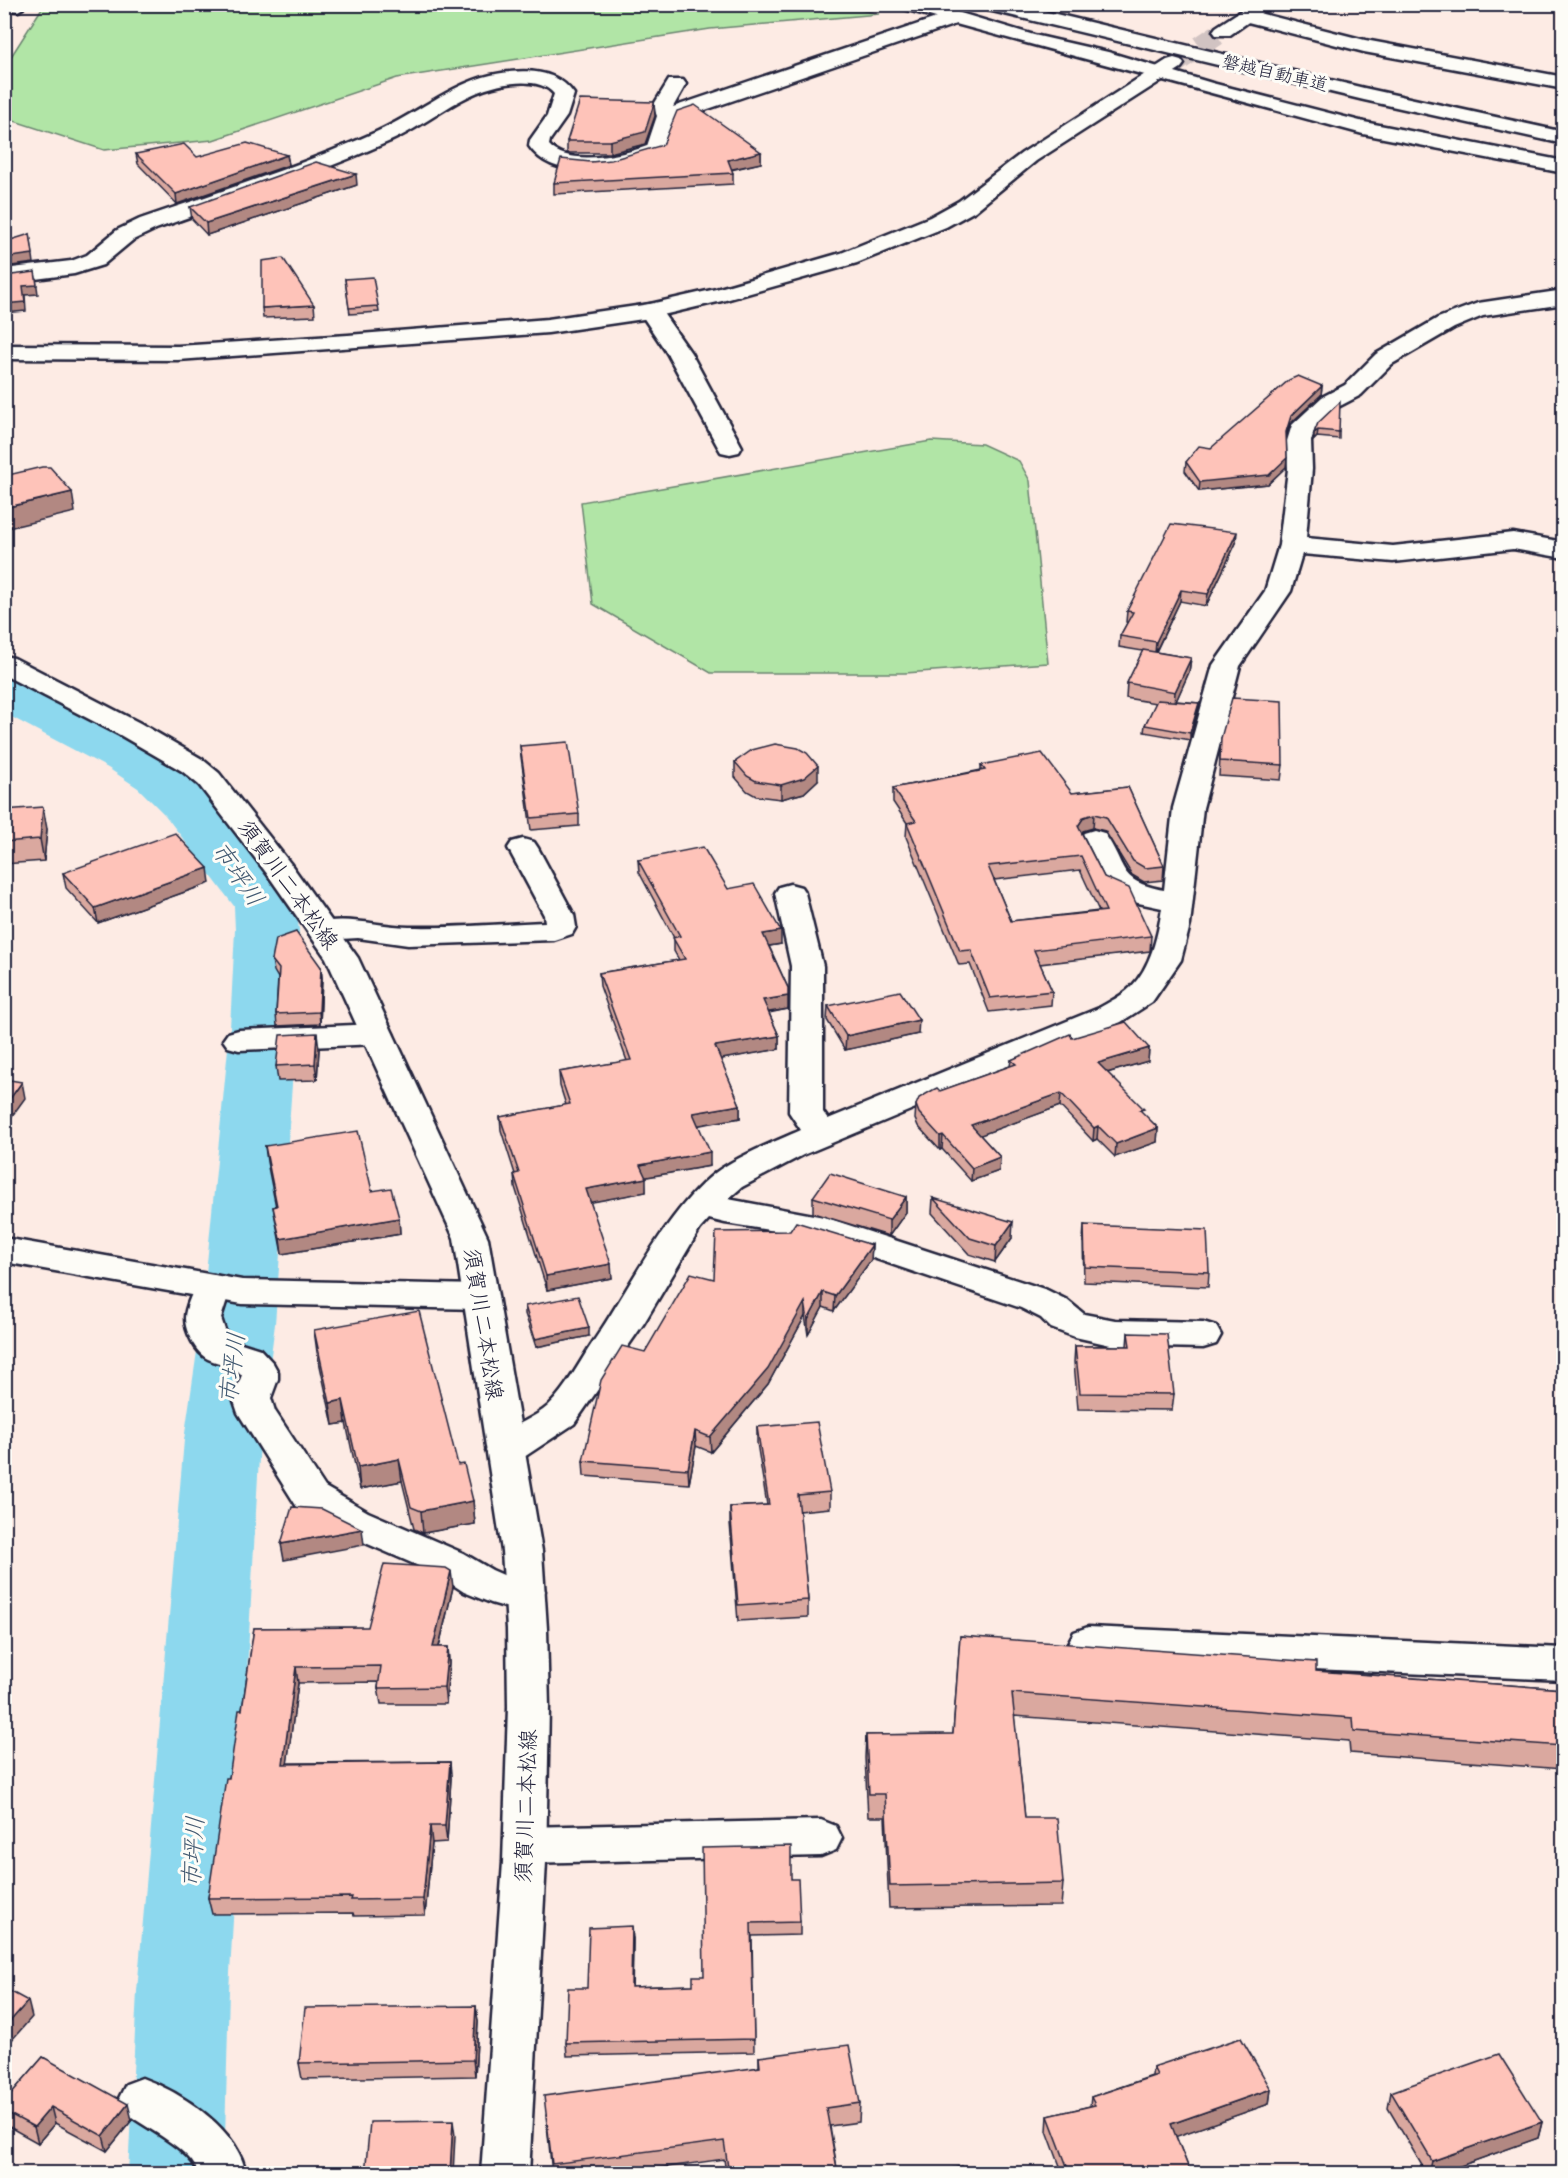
<svg xmlns="http://www.w3.org/2000/svg" width="1568" height="2178" viewBox="0 0 1568 2178" font-family="'Architects Daughter','Klee One',sans-serif">
  <style>
    .green { fill: #b1e5a6; stroke: #6a8470; stroke-width: 1.5 }
    .lines { fill: none; stroke-linecap: round; stroke-linejoin: round }
    .river { fill: #8dd8ee; fill-rule: evenodd }
    .tertiary-tunnel { stroke: #d1c3c2; stroke-width: 21; stroke-dasharray: 21 10; stroke-linecap: butt }
    .service-casing { stroke: #22223b; stroke-width: 5 }
    .minor-casing { stroke: #22223b; stroke-width: 5 }
    .tertiary-casing { stroke: #22223b; stroke-width: 5 }
    .secondary-casing { stroke: #22223b; stroke-width: 5 }
    .motorway-casing { stroke: #22223b; stroke-width: 5 }
    .service { fill: #fdfcf7; fill-rule: evenodd }
    .minor { fill: #fdfcf7; fill-rule: evenodd }
    .tertiary { fill: #fdfcf7; fill-rule: evenodd }
    .secondary { fill: #fdfcf7; fill-rule: evenodd }
    .motorway { fill: #fdfcf7; fill-rule: evenodd }
    .wall { fill: #daa89f; stroke: #22223b; stroke-width: 1.5; fill-rule: evenodd }
    .shaded-wall { fill: #b28882; stroke: #22223b; stroke-width: 1.5 }
    .building { fill: #fec3b9; stroke: #22223b; stroke-width: 1.5; fill-rule: evenodd }
    .labels { text-anchor: middle; stroke-width: 6; stroke-linejoin: round; paint-order: stroke }
    .far-street-label { font-size: 18px; fill: #22223b; stroke: #fdfcf7 }
    .street-label { font-size: 22px; fill: #22223b; stroke: #fdfcf7 }
    .water-label { font-size: 24px; font-style: italic; fill: #425971; stroke: #fdfcf7 }
  </style>
  <rect width="100%" height="100%" fill="#fdebe4"/>
  <filter id="ink" filterUnits="userSpaceOnUse"><feTurbulence type="fractalNoise" baseFrequency=".0167" numOctaves="2"/><feDisplacementMap in="SourceGraphic" scale="12" xChannelSelector="R" yChannelSelector="G"/><feConvolveMatrix kernelMatrix="1 2 1 2 8 2 1 2 1" color-interpolation-filters="sRGB"/></filter>
  <g filter="url(#ink)">
    <g class="green">
      <path d="M835,4l44,10 -169,15 -313,49 -184,62 -109,10 -99,-32v-52l37,-58 -3,-3z"/>
      <path d="M931,441l51,3 37,17 11,20 18,182 -143,10h-194l-118,-69 -12,-102z"/>
    </g>
    <g class="lines">
      <path class="river" d="M4,673l20,5 126,66 30,18 27,27 73,91 16,26 3,24 -3,98 -21,296 -15,116 -31,551 -5,183h-96l9,-183 47,-551 17,-116 29,-296 5,-98 -1,-24 -69,-91 -27,-27 -30,-20 -104,-55z"/>
      <path class="tertiary-tunnel" d="M1174,64l49,-33"/>
      <defs>
        <path id="service" d="M4,4l14,1 5,3 -5,3 -14,-1z"/>
        <g id="minor">
          <path d="M899,4h31l104,31 74,17 104,31 152,39 200,39v12l-201,-39 -407,-110 -280,96 -13,34c-38,14 -107,32 -134,-8l1,-6 17,-24 7,-22c-13,-16 -43,-12 -61,-7 -38,10 -69,40 -105,55 -76,34 -155,59 -232,87l-23,11 -30,25 -29,9 -70,9v-14l67,-8 16,-6 30,-25 23,-11c79,-27 160,-53 236,-87 39,-17 73,-47 115,-57 28,-6 65,-8 83,19l-7,22 -17,24 -1,5c19,22 74,10 98,1l10,-30 -4,-10 16,-26h14l3,4 -13,23 263,-89 -35,-10z"/>
          <path d="M1247,10l118,30 199,37v12l-200,-37 -124,-32 -2,-4 2,-4z"/>
          <path d="M1564,290v14l-81,12 -29,12 -62,36 -31,31 -23,12 -23,21 -4,13 1,28 -6,69 87,8 120,-13 51,9v16l-51,-9 -120,13 -91,-8 -11,37 -51,75 -37,142 -13,117 -9,35 -29,42 -31,20 -318,133 -61,32 -14,12 96,18 223,73 20,10 17,14 31,6 88,2 13,4 5,9 -5,9 -13,4 -88,-2 -40,-9 -24,-9 -10,-10 -20,-10 -213,-72 -83,-13 -16,-4 -9,10 -56,94 -70,101 -56,37 -13,4 -13,-4 -6,-10c13,-23 43,-28 62,-45 18,-17 31,-43 45,-64 37,-54 72,-129 122,-169 21,-16 61,-32 86,-43l-12,-18 2,-146 -16,-73 4,-6 11,-3 11,3 4,6 18,73v146l5,7 271,-111c10,-6 23,-12 32,-21 20,-20 27,-52 31,-79l-33,-7 -24,-11 -26,-51 5,-6 10,-3 10,3c24,33 12,48 60,57l9,-82 40,-143 52,-74 14,-46 9,-76 -1,-28 5,-16 30,-28 23,-12 31,-31 62,-36 40,-15z"/>
          <path d="M650,304l8,2 33,47 51,94 -3,5 -9,2 -9,-2 -3,-5 -51,-94 -28,-42 3,-5z"/>
          <path d="M523,839l11,3 4,6 36,67 2,12 -4,7 -18,6 -146,5 -50,-7 -35,2 -11,-2 -4,-7 4,-7c37,-9 62,2 97,3 45,1 91,-3 136,-5l-1,-7 -36,-67 4,-6z"/>
          <path d="M377,1024l11,3 5,7 -5,7 -11,3 -138,6 -11,-3 -5,-7 5,-7 11,-3z"/>
          <path d="M213,1275l13,3 5,9 -10,31 5,15 6,7 28,9 13,14 5,9v7l-7,19 4,13 50,76 43,25 95,41 29,17 16,7 17,-1 14,4 6,11 -6,11 -14,4 -20,1 -14,-4 -27,-11 -29,-19 -95,-41 -43,-25 -59,-94 -5,-15 9,-23c-10,-11 -21,-10 -34,-16 -12,-6 -23,-27 -23,-41 0,-11 9,-30 15,-40z"/>
          <path d="M1088,1627l476,21v32l-476,-21 -14,-5 -6,-11 6,-11z"/>
          <path d="M821,1820l15,6 6,12 -6,12 -15,6 -296,7 -15,-6 -6,-12 6,-12 15,-6z"/>
          <path d="M142,2078c39,14 97,51 104,96h-48c-3,-23 -53,-46 -70,-60 -5,-4 -7,-11 -9,-16l7,-14z"/>
        </g>
        <g id="tertiary">
          <path d="M1251,4h23l-44,31h-14l-3,-4 3,-4z"/>
          <path d="M1174,58l7,2 3,4 -3,4 -145,93 -61,50 -29,16 -89,36 -135,38 -72,17 -102,15 -370,27 -174,-1v-14l174,1 170,-11 200,-16 102,-15 66,-15 125,-36 89,-36 29,-16 63,-48 145,-93z"/>
          <path d="M4,1238l238,42 237,5 13,3 5,9 -5,9 -13,3 -237,-5 -238,-42z"/>
        </g>
        <path id="secondary" d="M4,656l10,2 126,65 62,36 17,14 71,90 68,95 130,280 54,313 5,78 2,78 -3,155 -17,312h-48l22,-312 5,-155 -1,-78 -5,-78 -48,-313 -128,-280 -58,-83 -69,-90 -17,-14 -62,-36 -116,-60z"/>
        <path id="motorway" d="M979,4h35l350,84 200,44v12l-200,-44 -376,-90 -7,-2z"/>
      </defs>
      <use href="#service" class="service-casing"/>
      <use href="#minor" class="minor-casing"/>
      <use href="#tertiary" class="tertiary-casing"/>
      <use href="#secondary" class="secondary-casing"/>
      <use href="#motorway" class="motorway-casing"/>
      <use href="#service" class="service"/>
      <use href="#minor" class="minor"/>
      <use href="#tertiary" class="tertiary"/>
      <use href="#secondary" class="secondary"/>
      <use href="#motorway" class="motorway"/>
    </g>
    <g class="wall">
      <path d="M654,104l1,12 -10,28 -35,9h-43v-12z"/>
      <path d="M761,152v11l-30,7 2,3v11l-179,10v-11l37,-21z"/>
      <path d="M136,154l61,3 90,-2 2,10 -112,39 -39,-40z"/>
      <path d="M357,185l-150,50 -15,-16 -2,-12z"/>
      <path d="M345,279l33,27 1,6 -29,2z"/>
      <path d="M314,305l1,11 -52,2 -1,-10z"/>
      <path d="M1322,386l-1,9 -31,29 -4,13v30l-18,17 -69,7 -14,-20 1,-9 25,-14z"/>
      <path d="M1318,423l21,9v7l-22,-2 -3,3z"/>
      <path d="M1236,543l-30,63 -26,-5 -24,51 35,6 -2,14 -13,29 23,2 -1,7 -8,30 -46,-8 1,-7 11,-22 -30,-5 1,-15 16,-32 -24,-4 1,-11 7,-13 -1,-1 1,-11z"/>
      <path d="M1221,738l62,27 -2,15 -62,-4z"/>
      <path d="M520,746l59,68v12l-48,4 -10,-73z"/>
      <path d="M735,762l83,18 -14,13 -23,6 -25,-3 -9,-5 -12,-14z"/>
      <path d="M981,765l91,28 56,-6 36,79 -1,14 -19,2 -12,-7 -27,-44 -12,-3 -10,3 -1,2 22,44 47,59 -1,15 -110,13 12,27 -1,14 -62,7 -19,-48 -11,1 -53,-128 1,-14 -14,-21v-14l88,-18zM1080,870l19,41 -88,10 -17,-41z"/>
      <path d="M4,810l43,19 -3,32 -40,3z"/>
      <path d="M638,860l90,29 53,55 -12,2 19,42v21l-19,4 10,23v13l-59,10 20,46v13l-42,7 12,41 -65,11 1,15 -56,10 22,76 -65,12 -32,-103 -1,-13h1l-14,-44 -1,-13 66,-12 -6,-19 -1,-14 68,-11 -27,-75 -1,-13 80,-13 -5,-9v-13l-35,-66z"/>
      <path d="M63,873l147,10 -112,40 -32,-35z"/>
      <path d="M272,960l49,7 1,11 -2,46 -43,2 -1,-12 2,-36 -4,-7z"/>
      <path d="M828,1006l90,28 -73,16 -18,-30z"/>
      <path d="M1072,1038l77,10 -1,13 -41,12 36,41 15,14 -1,14 -42,15 -18,-18 -4,2 -33,-35 -80,29 20,22 -1,14 -28,10 -29,-32 -2,1 -22,-24 -3,-7 1,-14 24,-14 70,-25 1,-6z"/>
      <path d="M319,1049l-2,31 -39,1 -2,-15z"/>
      <path d="M265,1146l107,45 27,27 1,16 -118,20 -9,-47h3l-9,-45z"/>
      <path d="M813,1197h93v15l-17,24 -76,-23z"/>
      <path d="M933,1198l79,40 -17,24 -26,-8 -37,-41z"/>
      <path d="M1084,1225l125,47 -1,15 -124,-5 -1,-41z"/>
      <path d="M872,1245l-1,15 -37,51 -11,-4 -15,28 -3,-19 -37,68 -57,68 -15,-6 -7,38 -105,-8 -1,-15 62,-109 69,-73z"/>
      <path d="M525,1306l64,30 -53,11 -11,-33z"/>
      <path d="M314,1330l144,135 15,36 2,23 -52,9 -9,-4 -12,-48 -42,8 -14,-66 -13,2 -16,-73z"/>
      <path d="M1128,1333l46,61 -2,16 -94,-1 -4,-47 1,-16h52z"/>
      <path d="M757,1427l73,65v16l-31,3 9,89v17l-70,4 -8,-98v-16l37,-2 -10,-62z"/>
      <path d="M453,1587l-14,60h9l1,16 -3,41h-65l-3,-16 1,-6 -81,1 -11,80 163,-1 1,16 -4,64 -15,1 -7,72 -71,1 -1,-3 -141,1 -4,-16 21,-120 13,-68 12,-82 114,-1z"/>
      <path d="M960,1636l356,35 247,18v80l-213,-16 -1,-12 -335,-25 11,102 38,65 -2,23 -172,2 -4,-91h-17l-3,-59 1,-23 87,-1z"/>
      <path d="M791,1879l9,43v13l-48,1 2,116 -187,4 -1,-13 21,-55 46,-49 -1,48 61,-2 11,-9z"/>
      <path d="M476,2006l2,16 -3,54 -173,3 -3,-16z"/>
      <path d="M43,2057l89,63 -25,31 -52,-28 -17,20 -34,-19v-22z"/>
      <path d="M759,2057l101,46 -1,19 -29,4 8,48h-112l-2,-15 -106,15h-66l-6,-59 213,-48z"/>
      <path d="M1153,2067l118,22 -2,15 -93,32 15,38h-128l-16,-43 1,-15 42,-10 1,-9 61,-21z"/>
      <path d="M1391,2092l151,30 -4,16 -100,36h-11l-39,-66z"/>
    </g>
    <g class="shaded-wall">
      <path d="M654,104l1,12 -10,28 -35,9v-12z"/>
      <path d="M761,152v11l-33,7v-10z"/>
      <path d="M287,155l2,10 -112,39 -1,-10z"/>
      <path d="M356,174l1,11 -150,50 -1,-12z"/>
      <path d="M30,234l4,29 -30,4v-9z"/>
      <path d="M35,272l3,22 -13,1 1,16 -22,2v-9l19,-18z"/>
      <path d="M1322,386l-1,9 -31,29 -5,17 1,-9 5,-16z"/>
      <path d="M1318,430l-1,7 -3,3v-7z"/>
      <path d="M1287,458l-1,9 -18,17 -69,7 1,-9z"/>
      <path d="M72,492l3,20 -71,17v-21z"/>
      <path d="M1237,532l-1,11 -30,63 2,-12z"/>
      <path d="M1181,590l-1,11 -25,52 1,-11z"/>
      <path d="M1191,658l-2,14 -15,34 1,-14z"/>
      <path d="M1199,703l-1,7 -8,30v-7z"/>
      <path d="M818,766v14l-14,13 -23,6v-14z"/>
      <path d="M43,807l4,22 -3,32 -4,-22z"/>
      <path d="M1094,814l-1,14 -10,3 -6,9 1,-14 6,-9z"/>
      <path d="M208,868l2,15 -112,40 -3,-15z"/>
      <path d="M781,931v13l-18,3v-13z"/>
      <path d="M321,967l1,11 -2,46 -1,-12z"/>
      <path d="M788,996v13l-25,4v-13z"/>
      <path d="M919,1020l-1,14 -73,16 1,-14z"/>
      <path d="M317,1033l2,16 -2,31 -2,-16z"/>
      <path d="M779,1036v13l-63,11 -1,-14z"/>
      <path d="M1149,1048l-1,13 -52,15 2,-13z"/>
      <path d="M22,1082l3,16 -21,29v-20z"/>
      <path d="M1061,1093l-1,13 -90,33 1,-14z"/>
      <path d="M740,1105v13l-46,8 -1,-13z"/>
      <path d="M1098,1126l-1,13 -4,2 1,-13z"/>
      <path d="M1158,1128l-1,14 -42,15 1,-13z"/>
      <path d="M943,1135l-1,14 -2,1v-14z"/>
      <path d="M710,1152v14l-69,12 -1,-13z"/>
      <path d="M1000,1157l-1,14 -28,10 1,-13z"/>
      <path d="M646,1178v14l-59,11 -1,-14z"/>
      <path d="M906,1197v15l-17,24v-16z"/>
      <path d="M399,1218l1,16 -118,20 -2,-15z"/>
      <path d="M1013,1222l-1,16 -17,24 1,-16z"/>
      <path d="M872,1245l-1,15 -37,51 1,-15z"/>
      <path d="M611,1264l1,14 -65,12 -1,-14z"/>
      <path d="M823,1292v15l-15,28v-15z"/>
      <path d="M805,1302v14l-37,68 -57,68 -1,-15z"/>
      <path d="M589,1328v8l-53,11 -1,-8z"/>
      <path d="M343,1400l3,23 -13,2 -3,-22z"/>
      <path d="M695,1431l1,15 -7,38 -1,-15z"/>
      <path d="M399,1459l3,22 -42,8 -2,-22z"/>
      <path d="M473,1501l2,23 -52,9 -2,-22z"/>
      <path d="M362,1529l2,16 -80,15 -3,-16z"/>
      <path d="M451,1571l2,16 -18,76 -2,-16z"/>
      <path d="M448,1647l1,16 -3,41 -2,-17z"/>
      <path d="M296,1667l2,16 -13,97 -2,-16z"/>
      <path d="M450,1762l1,16 -4,64 -2,-16z"/>
      <path d="M430,1826l2,17 -7,72 -2,-16z"/>
      <path d="M632,1926l1,13 -1,60 -1,-12z"/>
      <path d="M28,2001l4,16 -28,32v-21z"/>
      <path d="M476,2006l2,16 -3,54 -2,-16z"/>
      <path d="M1271,2089l-2,15 -100,35 2,-15z"/>
      <path d="M128,2104l4,16 -25,31 -4,-15z"/>
      <path d="M51,2107l4,16 -17,20 -4,-16z"/>
      <path d="M453,2121l2,15 -2,38h-3z"/>
      <path d="M1542,2122l-4,16 -100,36h-9l3,-13z"/>
    </g>
    <g class="building">
      <path d="M580,100l74,2v2l-9,28 -35,9h-43z"/>
      <path d="M695,105l66,47 -33,8 5,13 -179,10 7,-24 30,3 20,-2 52,-15 14,-34z"/>
      <path d="M247,143l40,12 -111,39 -40,-40 48,-10 13,13z"/>
      <path d="M316,162l40,12 -150,49 -16,-16z"/>
      <path d="M30,234l3,20 -29,4v-16z"/>
      <path d="M283,258l31,47 -52,3v-47z"/>
      <path d="M35,272l2,13 -14,1 2,16 -21,2v-28z"/>
      <path d="M373,277l5,29 -29,2 -4,-29z"/>
      <path d="M1298,376l24,10 -31,30 -5,16 1,26 -18,17 -69,7 -14,-20 13,-16 12,2 78,-68z"/>
      <path d="M1340,402l-1,30 -21,-2 -4,3 4,-10z"/>
      <path d="M42,467h8l22,25 -68,16v-32z"/>
      <path d="M1171,524l66,8 -29,62 -27,-4 -25,52 -36,-6 13,-24 -6,-1z"/>
      <path d="M1143,650l48,8 -16,34 -48,-9z"/>
      <path d="M1232,698l50,3 1,64 -63,-4 1,-23z"/>
      <path d="M1157,700l42,3 -9,30 -45,-8z"/>
      <path d="M568,742l11,72 -48,4 -11,-72z"/>
      <path d="M775,744l23,4 9,5 11,13 -14,12 -23,7 -25,-4 -9,-5 -12,-14 17,-12z"/>
      <path d="M1042,753l30,40 56,-6 36,79 -19,2 -12,-7 -27,-44 -12,-3 -10,3 -6,9 26,51 25,11 22,48 -117,14 18,41 -62,7 -19,-48 -11,1 -53,-128 9,-2 -23,-33 92,-18 -4,-5zM1081,856l25,55 -95,10 -23,-55z"/>
      <path d="M43,807l-3,32 -36,3v-32z"/>
      <path d="M175,833l33,35 -113,40 -32,-35z"/>
      <path d="M703,847l25,42 26,-5 27,47 -18,3 25,54v8l-25,4 16,36 -64,10 25,59 -47,8 17,39 -70,13 6,13 -60,11 25,75 -65,12 -32,-102 5,-1 -19,-56 70,-13 -11,-32 72,-12 -32,-87 86,-14 -12,-21 7,-2 -42,-76z"/>
      <path d="M296,932l25,35 -2,45 -43,2 3,-45 -7,-9 4,-21z"/>
      <path d="M900,991l19,29 -73,16 -18,-30z"/>
      <path d="M1126,1022l23,26 -51,15 46,46 -4,1 18,18 -42,16 -18,-18 -4,2 -33,-35 -90,32 29,32 -28,11 -29,-33 -3,1 -21,-23 -3,-8 3,-7 14,-8 4,-2 3,3 76,-27 -5,-4 59,-26 2,4z"/>
      <path d="M317,1033l-2,31 -39,2 4,-31z"/>
      <path d="M4,1079l18,3 -18,25z"/>
      <path d="M358,1131l14,60 19,-3 8,30 -119,21 -7,-32 4,-1 -12,-60z"/>
      <path d="M830,1173l76,24 -17,23 -76,-23z"/>
      <path d="M933,1198l80,24 -17,24 -26,-8z"/>
      <path d="M796,1222l76,23 -37,51 -12,-4 -15,28 -3,-18 -37,67 -58,68 -15,-6 -7,38 -105,-8 18,-81 21,-34 23,6 46,-79 23,6 2,-47 74,-1z"/>
      <path d="M1084,1225l123,5 2,42 -124,-5z"/>
      <path d="M578,1296l11,32 -54,11 -10,-33z"/>
      <path d="M419,1311l39,154 6,-1 9,37 -52,10 -10,-4 -12,-48 -41,8 -15,-67 -13,3 -16,-73z"/>
      <path d="M1128,1333l39,1 7,60 -94,-1 -5,-47h55z"/>
      <path d="M817,1422l13,70 -32,3 10,105 -70,5 -8,-98 39,-2 -12,-78z"/>
      <path d="M292,1507l30,2 40,20 -81,15z"/>
      <path d="M384,1564l62,4 5,3 -18,76h15l-4,40 -66,1 3,-22 -85,1 -13,97 167,-2 -5,64h-15l-7,73 -72,1 1,-3 -144,1 18,-120h3l10,-68h3l12,-82 114,-1z"/>
      <path d="M960,1636l356,26v9l247,18v57l-209,-15 -1,-13 -341,-25 13,125h32l6,65 -173,3 -5,-92h-16l-3,-59 87,-1z"/>
      <path d="M791,1846v33h7l2,43 -49,1 3,116 -188,4 2,-55h19l2,-60 43,-2 -1,61 62,-2v-9h11l-2,-128z"/>
      <path d="M4,1988l24,13 -24,27z"/>
      <path d="M476,2006l-3,54 -174,3 6,-55z"/>
      <path d="M1241,2038l30,51 -100,35 20,50h-121l-22,-58 47,-11 -4,-8 66,-22 -4,-8z"/>
      <path d="M849,2045l11,58 -34,5 12,66h-109l-5,-33 -172,23 -8,-68 216,-29 -1,-10z"/>
      <path d="M1499,2054l43,68 -110,39 -41,-69z"/>
      <path d="M43,2057l85,47 -25,32 -52,-29 -17,20 -30,-16v-9z"/>
      <path d="M453,2121l-3,52 -85,1 5,-52z"/>
      <path d="M962,2166l2,8h-33z"/>
    </g>
  </g>
  <g class="labels">
    <g class="far-street-label">
      <text transform="translate(1275 73) rotate(13)" y="6">磐越自動車道</text>
    </g>
    <g class="street-label">
      <text transform="translate(289 884) rotate(54)" y="8">須賀川二本松線</text>
      <text transform="translate(484 1324) rotate(81)" y="8">須賀川二本松線</text>
      <text transform="translate(525 1806) rotate(-88)" y="8">須賀川二本松線</text>
    </g>
    <g class="water-label">
      <text transform="translate(238 874) rotate(55)" y="8">市坪川</text>
      <text transform="translate(232 1368) rotate(-83)" y="8">市坪川</text>
      <text transform="translate(193 1852) rotate(-86)" y="8">市坪川</text>
    </g>
  </g>
  <rect width="1568" height="2178" fill="none" stroke="#fdfcf7" stroke-width="24"/>
  <rect x="12" y="12" width="1544" height="2154" fill="none" stroke="#22223b" stroke-width="2" filter="url(#ink)"/>
</svg>
